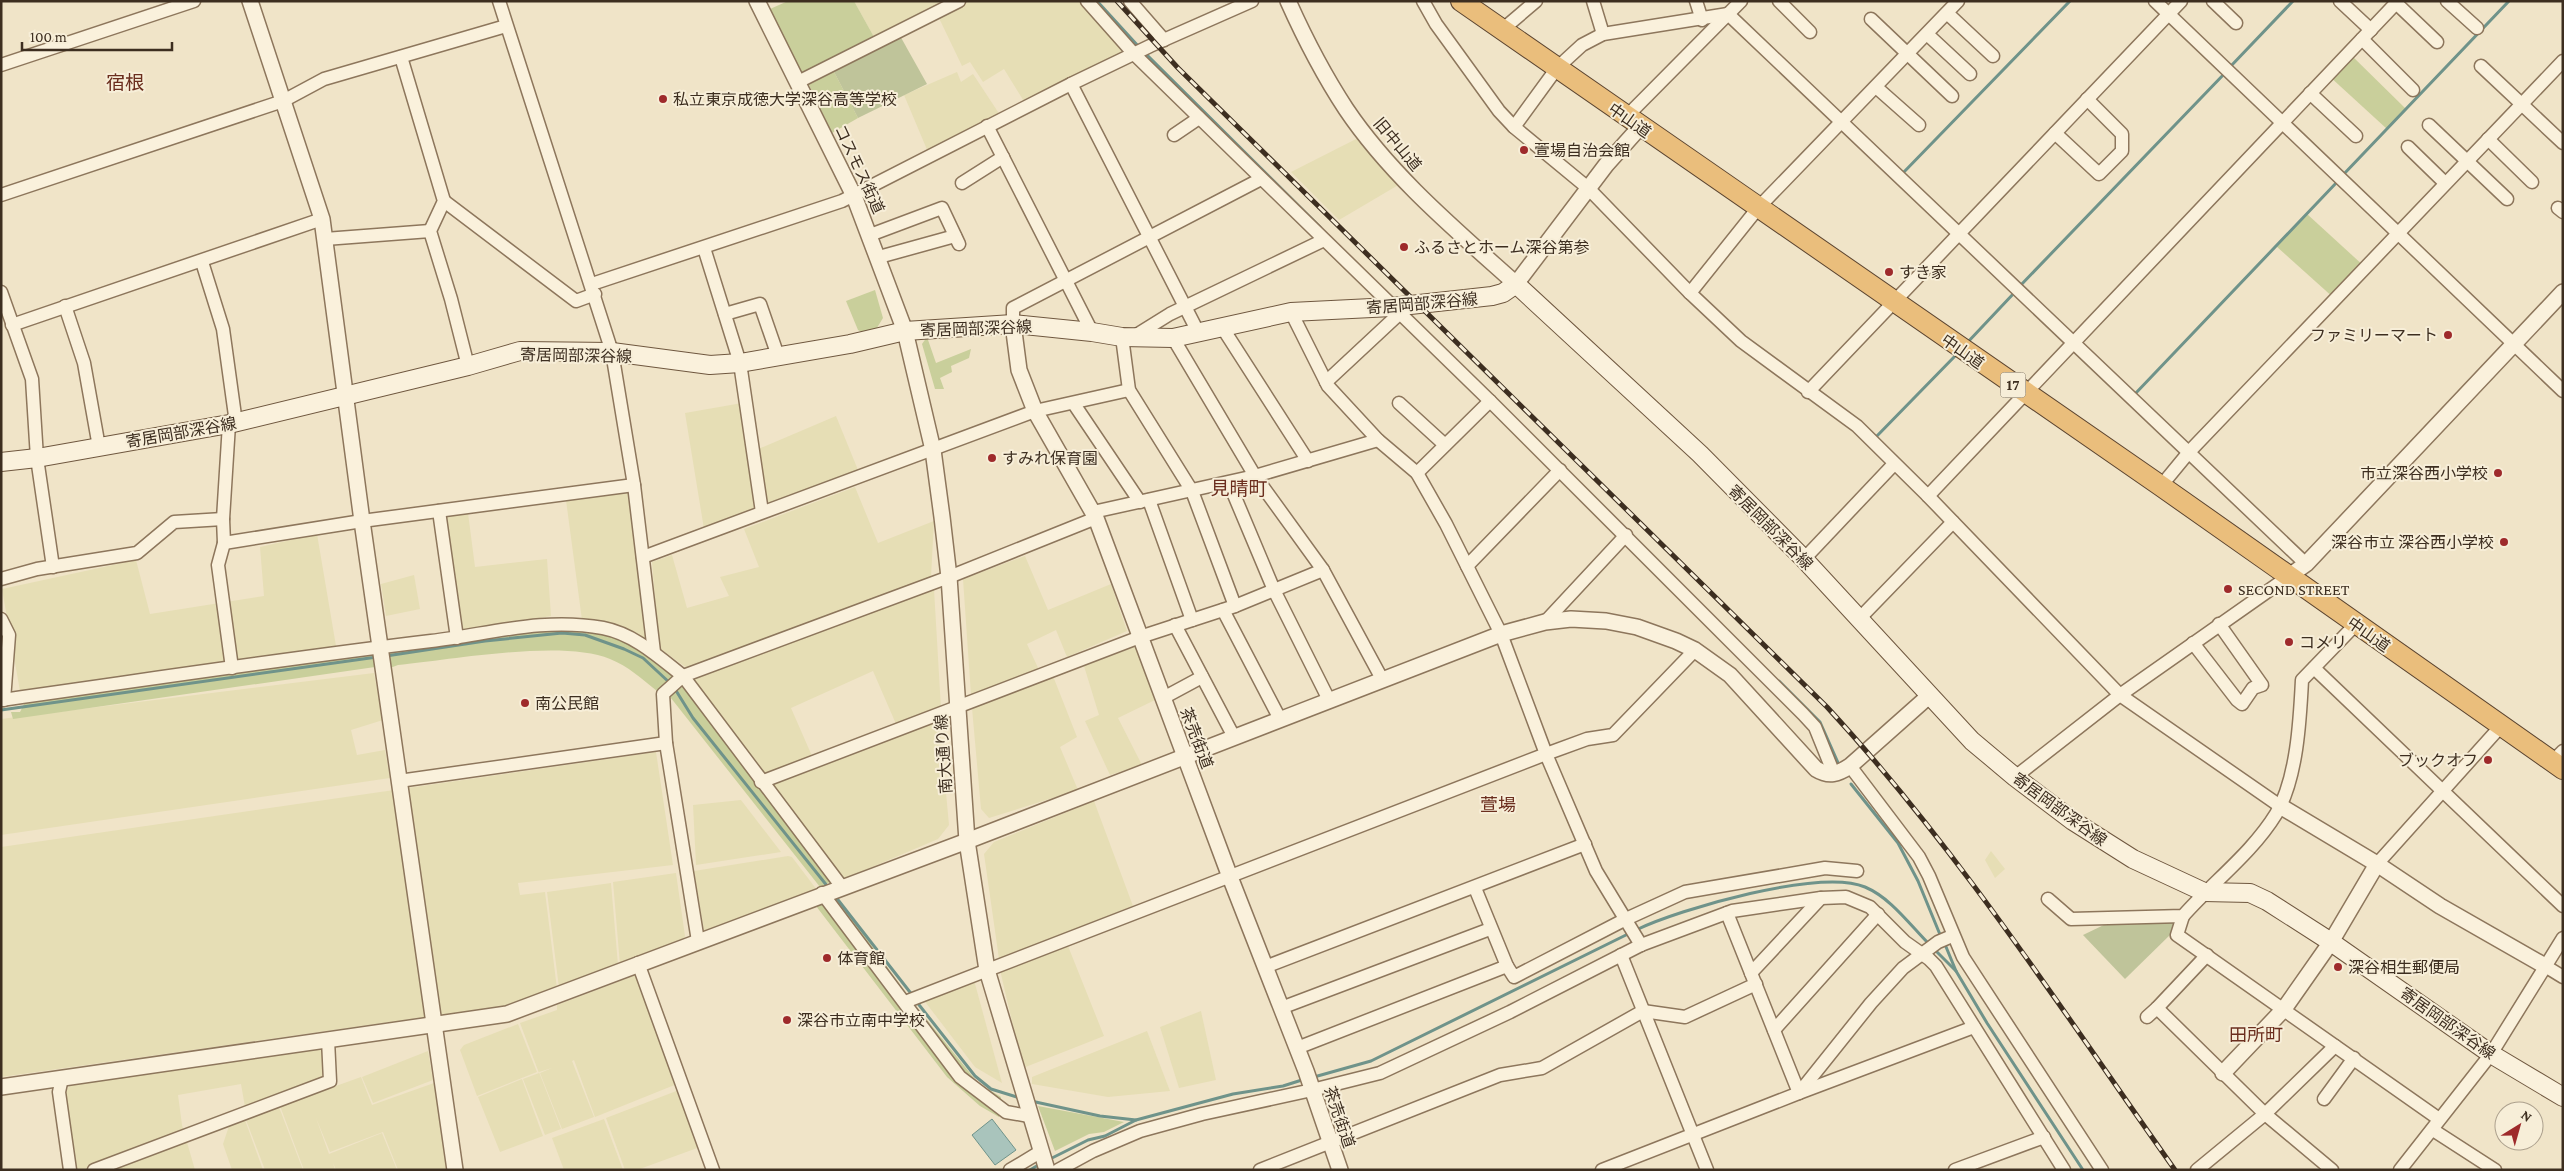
<svg xmlns="http://www.w3.org/2000/svg" width="2564" height="1171" viewBox="0 0 2564 1171" font-family="'Crimson Pro','Noto Sans JP',serif">
  <style>
    .farmland { fill: #e6deb5 }
    .green { fill: #c9cf9b }
    .cemetery { fill: #bfc49a }
    .water { fill: #a9c4bc; stroke: #6f938a }
    .lines { fill: none; stroke-linecap: round; stroke-linejoin: round }
    .stream { stroke: #6f938a; stroke-width: 3 }
    .minor-casing { stroke: #8d765c; stroke-width: 15 }
    .tertiary-casing { stroke: #8d765c; stroke-width: 18 }
    .secondary-casing { stroke: #6f573f; stroke-width: 20 }
    .trunk-casing { stroke: #5b4430; stroke-width: 22 }
    .minor { stroke: #faf1dc; stroke-width: 12 }
    .tertiary { stroke: #faf1dc; stroke-width: 15 }
    .secondary { stroke: #faf1dc; stroke-width: 18 }
    .trunk { stroke: #eabe7c; stroke-width: 20 }
    .rail-casing { stroke: #3d2e20; stroke-width: 5 }
    .rail { stroke: #f7eed8; stroke-width: 3; stroke-dasharray: 9; stroke-linecap: butt }
    .poi-dot { fill: #9e2a2b; stroke: #f7eed8; stroke-width: 2 }
    .labels { text-anchor: middle; stroke-width: 4; stroke-linejoin: round; paint-order: stroke }
    .shield { fill: #f7eed8; stroke: #756857; stroke-width: 1 }
    .shield-label { font-size: 15px; font-weight: bold; fill: #3d2e20 }
    .poi-label { font-size: 16px; fill: #3d2e20; stroke: #f7eed8; text-anchor: start }
    .street-label { font-size: 16px; fill: #3d2e20; stroke: #f7eed8 }
    .neighbourhood-label { font-size: 18px; fill: #6b2e1e; stroke: #f7eed8 }
    .quarter-label { font-size: 19px; fill: #6b2e1e; stroke: #f7eed8 }
  </style>
  <rect width="100%" height="100%" fill="#f0e4c8"/>
  <g class="farmland">
    <path d="M854,1h91l-71,36z"/>
    <path d="M969,1h111l44,50 -99,52 -21,-34 -21,13 -13,-20 -8,4 -24,-50z"/>
    <path d="M957,72l4,10 12,-8 27,41 -72,37 -24,-57z"/>
    <path d="M1360,137l40,47 -61,36 -48,-48z"/>
    <path d="M742,403l7,50 87,-37 22,54 -154,59 -19,-116z"/>
    <path d="M855,487l23,56 56,-22 -3,56 -244,91 -28,-20 -7,-86 20,-7 15,53 42,-12 -9,-19 39,-10 -15,-38z"/>
    <path d="M629,491l20,152 -11,-9 -29,-10 -27,-4 -16,-120z"/>
    <path d="M468,513l7,54 72,-8 4,57 -89,15 -16,-116z"/>
    <path d="M317,534l19,112 -316,45 -18,-102 134,-29 14,54 114,-18 -4,-49z"/>
    <path d="M1025,556l23,54 63,-26 16,47 -60,26 -11,-27 -29,14 12,26 -68,25 -8,-116z"/>
    <path d="M414,575l6,34 -34,7 -5,-32z"/>
    <path d="M934,589l7,120 -45,15 -23,-53 -82,37 21,48 -49,19 -71,-96z"/>
    <path d="M1137,646l18,54 -37,18 24,47 -32,10 -25,-54 14,-6 -15,-49z"/>
    <path d="M374,673l9,47 -32,10 6,25 28,-5 5,28 -389,57v-116z"/>
    <path d="M1053,676l24,61 -17,10 18,43 -89,28 -8,-9 -9,-101z"/>
    <path d="M939,718l10,107 -11,14 -94,40 -75,-95z"/>
    <path d="M656,752l17,113 -155,18 2,12 25,-3 12,97 -53,17 -503,71v-230z"/>
    <path d="M741,800l40,52 -85,13 -3,-60z"/>
    <path d="M1094,801l39,105 -134,53 -15,-105 10,-12z"/>
    <path d="M1991,851l14,18 -10,9 -10,-18z"/>
    <path d="M788,856l4,1 25,33 -111,42 -2,-1 -10,-60z"/>
    <path d="M676,873l9,63 -3,6 -62,23 -7,-83z"/>
    <path d="M611,883l7,82 -59,23 -12,-96z"/>
    <path d="M1068,946l36,90 -81,32 -23,-98z"/>
    <path d="M636,975l41,109 -82,33 -21,-57 -2,1 22,56 -32,12 -22,-56 12,-5 -13,4 22,57 -16,6 -22,-56 16,-6 -19,-50 37,-13v-5z"/>
    <path d="M974,980l28,103 -27,-16 -52,-68z"/>
    <path d="M1201,1011l15,69 -37,8 -19,-61z"/>
    <path d="M518,1024l19,48 -60,24 -17,-46 4,-5z"/>
    <path d="M1147,1031l23,60 -62,6 -76,-13v-7z"/>
    <path d="M323,1046l2,32 -80,29 -4,-23 -63,11 4,30 13,45h-120l-10,-77 5,-8z"/>
    <path d="M428,1051l5,29 -60,23 -11,-26z"/>
    <path d="M361,1077l11,28 62,-22 15,83 -3,4h-48l-15,-38 -53,20 -14,-34 13,36 53,-21 15,37h-61l-3,-7 2,7h-31l-24,-64z"/>
    <path d="M522,1079l21,57 -43,16 -22,-55z"/>
    <path d="M679,1090l21,57 -63,23h-12l-19,-52z"/>
    <path d="M279,1107l24,63h-38l-19,-50z"/>
    <path d="M604,1119l19,51h-59l-12,-32z"/>
    <path d="M245,1120l18,50h-31l-9,-26 6,-18z"/>
  </g>
  <g class="green">
    <path d="M788,1h66l20,36 -74,38 -30,-66z"/>
    <path d="M2349,53l57,56 -19,20 -59,-54z"/>
    <path d="M832,68l26,50 -26,15 -24,-50z"/>
    <path d="M2307,214l58,53 -30,32 -59,-53z"/>
    <path d="M875,290l8,28 -8,13 -10,3 -7,-4 -12,-29z"/>
    <path d="M927,337l9,26 35,-14 -2,9 -18,8 1,6 -12,6 4,11h-9l-13,-45z"/>
    <path d="M544,626l60,6 49,24 24,24 155,201 -12,6 -153,-194 6,-6 -6,-6 -10,10c-15,-12 -29,-25 -47,-32 -48,-20 -158,1 -212,6l-8,3 -2,-19z"/>
    <path d="M373,652l2,6v9l-362,52 -2,-7h9l6,-12z"/>
    <path d="M837,898l78,107 63,78 23,14 -2,20 -19,-11 -33,-29 -131,-171z"/>
    <path d="M1038,1106l86,16 -20,10 -15,2 -34,17z"/>
  </g>
  <g class="cemetery">
    <path d="M899,34l28,50 -69,34 -26,-50z"/>
    <path d="M2173,920l5,5 -5,7 -48,47 -42,-44 27,-13z"/>
  </g>
  <path class="water" d="M992,1119l24,31 -21,15 -23,-30z"/>
  <g class="lines">
    <g class="stream">
      <path d="M1097,1l42,46"/>
      <path d="M1145,53l175,174"/>
      <path d="M2230,67l63,-66"/>
      <path d="M1902,174l168,-173"/>
      <path d="M2342,176l167,-175"/>
      <path d="M2019,287l207,-215"/>
      <path d="M1966,344l49,-52"/>
      <path d="M2134,395l204,-214"/>
      <path d="M1874,439l83,-85"/>
      <path d="M386,656l99,-15 77,-8 23,2 39,14 19,9 28,26"/>
      <path d="M1779,681l41,41 19,43"/>
      <path d="M675,689l18,29 135,169"/>
      <path d="M1,710l376,-53"/>
      <path d="M1851,784l47,59 20,38 23,56"/>
      <path d="M835,896l78,100"/>
      <path d="M1636,930c43,-21 185,-62 229,-43 26,11 45,38 65,58"/>
      <path d="M1944,942l12,29 31,52 96,147"/>
      <path d="M1934,949l22,22"/>
      <path d="M916,1001l59,75 16,13 29,9"/>
      <path d="M1314,1077l57,-16 259,-128"/>
      <path d="M1031,1101l69,15 36,4"/>
      <path d="M1048,1160l40,-20 17,-4 31,-16 97,-26 50,-8 22,-7"/>
      <path d="M1030,1170l10,-6"/>
    </g>
    <defs>
      <g id="minor">
        <path d="M499,1l113,351 22,133 20,167"/>
        <path d="M1087,1l47,53 356,347 313,313 12,13 19,47"/>
        <path d="M1130,1l34,39"/>
        <path d="M1423,1l13,23 63,87 15,16 74,61 102,105 51,48 116,85 71,70 192,199 160,111"/>
        <path d="M1593,1l10,33"/>
        <path d="M1696,1l6,19"/>
        <path d="M1779,1l31,31"/>
        <path d="M2155,1l408,390"/>
        <path d="M2213,1l23,22"/>
        <path d="M2340,1l31,29"/>
        <path d="M2447,1l30,27"/>
        <path d="M2396,3l41,39"/>
        <path d="M1947,13l46,43"/>
        <path d="M1728,14l578,550"/>
        <path d="M1871,19l81,77"/>
        <path d="M1502,30l34,-29"/>
        <path d="M1927,34l43,40"/>
        <path d="M2362,39l51,51"/>
        <path d="M401,57l43,144 -14,30 21,68 17,67"/>
        <path d="M1,65l193,-64"/>
        <path d="M2481,66l82,77"/>
        <path d="M798,82l161,-81"/>
        <path d="M1071,84l127,248"/>
        <path d="M1876,87l43,38"/>
        <path d="M2310,93l46,43"/>
        <path d="M1626,117l115,-116"/>
        <path d="M2429,125l78,74"/>
        <path d="M987,126l105,206"/>
        <path d="M1514,127l43,-59 25,-23 21,-11 125,-20"/>
        <path d="M2055,133l44,41 23,-23v-17l-35,-35"/>
        <path d="M1174,135l25,-17"/>
        <path d="M2488,139l44,43"/>
        <path d="M2408,147l37,36"/>
        <path d="M962,183l41,-26"/>
        <path d="M1,195l282,-94 41,-22 182,-53"/>
        <path d="M444,201l132,100 19,-7"/>
        <path d="M2558,208l5,4"/>
        <path d="M870,235l72,-27 17,36"/>
        <path d="M325,239l105,-8"/>
        <path d="M704,248l36,115 22,149"/>
        <path d="M879,257l76,-21"/>
        <path d="M202,262l21,67 13,94"/>
        <path d="M592,284l250,-83 229,-117 79,-38 102,-45"/>
        <path d="M1,292l31,87 5,79 16,109"/>
        <path d="M1690,293l68,-85 200,-207"/>
        <path d="M65,306l19,57 15,84"/>
        <path d="M1291,312l37,74 50,54 39,33 29,51 55,110 45,120 50,117 45,74"/>
        <path d="M725,314l35,-10 18,52"/>
        <path d="M1013,324v-16l248,-129"/>
        <path d="M12,325l310,-106"/>
        <path d="M1222,327l86,134"/>
        <path d="M1122,337l7,53 63,101 43,115"/>
        <path d="M1133,337l37,-23 154,-74"/>
        <path d="M1173,338l82,138 68,94 59,109"/>
        <path d="M1326,382l73,-68"/>
        <path d="M1808,392l373,-391"/>
        <path d="M1399,403l46,42"/>
        <path d="M1074,404l66,98"/>
        <path d="M229,424l-6,95 1,24 -6,22 14,103"/>
        <path d="M1417,473l73,-72"/>
        <path d="M1229,483l45,107 55,110"/>
        <path d="M2161,486l28,-34 374,-391"/>
        <path d="M1928,496l470,-495"/>
        <path d="M1149,500l43,120"/>
        <path d="M439,511l18,127"/>
        <path d="M1093,512l162,-36 123,-36"/>
        <path d="M224,543l138,-22 272,-36"/>
        <path d="M643,557l392,-146 94,-21"/>
        <path d="M1804,559l90,-95"/>
        <path d="M1467,566l93,-96"/>
        <path d="M1,579l36,-10 100,-16 37,-31 49,-3"/>
        <path d="M1223,610l57,109"/>
        <path d="M1,619l8,16 -5,65"/>
        <path d="M1859,619l94,-97"/>
        <path d="M1545,622l81,-87"/>
        <path d="M1175,625l59,112"/>
        <path d="M2193,643l44,57 5,4 11,-16 9,-3 -43,-61"/>
        <path d="M2314,668l249,238"/>
        <path d="M1163,698l39,-21"/>
        <path d="M1,700c143,-20 287,-42 430,-59 59,-7 112,-24 172,-13 31,6 56,29 80,48l159,211"/>
        <path d="M2552,762l11,-11"/>
        <path d="M1850,766l69,91 10,19 34,81 139,213"/>
        <path d="M2015,777l105,-82 168,-118"/>
        <path d="M399,781l267,-38"/>
        <path d="M761,782l379,-145 95,-31 88,-36"/>
        <path d="M2377,864l124,-138"/>
        <path d="M822,893l138,184 46,35 23,4"/>
        <path d="M2048,899l23,20 112,-3c30,-34 69,-63 93,-102 21,-35 24,-94 26,-134l54,-56"/>
        <path d="M1727,913l72,180 175,-66"/>
        <path d="M2183,916l-6,19 262,184"/>
        <path d="M698,941l-32,-198 -3,-49 20,-18 266,-99 147,-59"/>
        <path d="M1621,955l86,215"/>
        <path d="M638,963l75,207"/>
        <path d="M1507,966l7,11 112,-58 59,-27 140,-24 32,3"/>
        <path d="M2545,966l18,11"/>
        <path d="M1265,967l320,-123"/>
        <path d="M1751,973l70,-75"/>
        <path d="M905,1002l641,-248 41,-15 26,-4 82,-85"/>
        <path d="M1281,1008l209,-79"/>
        <path d="M2157,1008l50,-53"/>
        <path d="M2147,1017l10,-9 108,106 67,56"/>
        <path d="M1774,1030l104,-116"/>
        <path d="M1297,1048l210,-82 -32,-78"/>
        <path d="M62,1078l-3,14 11,78"/>
        <path d="M2324,1099l30,-41"/>
        <path d="M2433,1130l62,40"/>
        <path d="M94,1170l236,-89 -2,-41"/>
        <path d="M1010,1170l30,-18"/>
        <path d="M1058,1170l35,-19 47,-20 62,-17 110,-24 68,-17 130,-61 131,-67 91,-34 89,-13 25,-1 24,10 35,35 24,17 7,7 128,204"/>
        <path d="M1260,1170l240,-95 42,-7 101,-57 42,6 71,-33"/>
        <path d="M1602,1170l197,-77 72,-90 32,-35 35,-26 14,-6"/>
        <path d="M1955,1170l89,-33"/>
        <path d="M2197,1170l68,-56 70,-68"/>
        <path d="M2400,1170l91,-116 72,-116"/>
      </g>
      <g id="tertiary">
        <path d="M250,1l72,218 40,302 93,649"/>
        <path d="M757,1l97,195 51,135 28,119 9,67 7,60 18,264 20,129 60,200"/>
        <path d="M1288,1c17,38 35,73 58,108 45,67 111,122 170,175l90,-119 34,-38"/>
        <path d="M1013,324l6,46 16,41 61,107 134,359 76,194 34,99"/>
        <path d="M2288,577l18,-13 257,-272"/>
        <path d="M2280,806l97,58 63,42 105,60"/>
        <path d="M2223,1073l61,-64 47,-67 46,-78"/>
        <path d="M1,1087l506,-73 460,-173 534,-207 44,-12 26,-3 35,2 31,6 39,14 19,9 35,25 86,94c13,8 22,5 34,-3l80,-71"/>
      </g>
      <path id="secondary" d="M1,462l36,-4 192,-34 239,-58 52,-15 92,1 98,13 30,-2 110,-19 55,-13 108,-7 79,8 30,5 51,1 118,-26 101,-5 100,-11 11,-3 13,-9 184,170 104,105 168,182 43,36 58,44 60,38 71,33 46,1 17,8 64,41 160,112 72,43"/>
      <path id="trunk" d="M1461,1l700,485 402,283"/>
    </defs>
    <use href="#minor" class="minor-casing"/>
    <use href="#tertiary" class="tertiary-casing"/>
    <use href="#secondary" class="secondary-casing"/>
    <use href="#trunk" class="trunk-casing"/>
    <use href="#minor" class="minor"/>
    <use href="#tertiary" class="tertiary"/>
    <use href="#secondary" class="secondary"/>
    <use href="#trunk" class="trunk"/>
    <defs>
      <path id="rail" d="M1117,1l61,67 649,639c131,142 237,306 348,463"/>
    </defs>
    <use href="#rail" class="rail-casing"/>
    <use href="#rail" class="rail"/>
  </g>
  <g class="poi-dot">
    <circle cx="663" cy="99" r="5"/>
    <circle cx="1524" cy="150" r="5"/>
    <circle cx="1404" cy="247" r="5"/>
    <circle cx="1889" cy="272" r="5"/>
    <circle cx="2448" cy="335" r="5"/>
    <circle cx="992" cy="458" r="5"/>
    <circle cx="2498" cy="473" r="5"/>
    <circle cx="2504" cy="542" r="5"/>
    <circle cx="2228" cy="589" r="5"/>
    <circle cx="2289" cy="642" r="5"/>
    <circle cx="525" cy="703" r="5"/>
    <circle cx="2488" cy="760" r="5"/>
    <circle cx="827" cy="958" r="5"/>
    <circle cx="2338" cy="967" r="5"/>
    <circle cx="787" cy="1020" r="5"/>
  </g>
  <g class="labels">
    <rect class="shield" x="2000.5" y="372.5" width="25" height="25" rx="4"/>
    <g class="shield-label">
      <text x="2013" y="390">17</text>
    </g>
    <g class="poi-label">
      <text x="673" y="105">私立東京成徳大学深谷高等学校</text>
      <text x="1534" y="156">萱場自治会館</text>
      <text x="1414" y="253">ふるさとホーム深谷第参</text>
      <text x="1899" y="278">すき家</text>
      <text x="2438" y="341" text-anchor="end">ファミリーマート</text>
      <text x="1002" y="464">すみれ保育園</text>
      <text x="2488" y="479" text-anchor="end">市立深谷西小学校</text>
      <text x="2494" y="548" text-anchor="end">深谷市立 深谷西小学校</text>
      <text x="2238" y="595">SECOND STREET</text>
      <text x="2299" y="648">コメリ</text>
      <text x="535" y="709">南公民館</text>
      <text x="2478" y="766" text-anchor="end">ブックオフ</text>
      <text x="837" y="964">体育館</text>
      <text x="2348" y="973">深谷相生郵便局</text>
      <text x="797" y="1026">深谷市立南中学校</text>
    </g>
    <g class="street-label">
      <text transform="translate(1630 120) rotate(35)" y="6">中山道</text>
      <text transform="translate(1398 144) rotate(50)" y="6">旧中山道</text>
      <text transform="translate(860 169) rotate(65)" y="6">コスモス街道</text>
      <text transform="translate(1422 303) rotate(-5)" y="6">寄居岡部深谷線</text>
      <text transform="translate(976 328) rotate(-2)" y="6">寄居岡部深谷線</text>
      <text transform="translate(1963 351) rotate(35)" y="6">中山道</text>
      <text transform="translate(576 355) rotate(1)" y="6">寄居岡部深谷線</text>
      <text transform="translate(181 432) rotate(-10)" y="6">寄居岡部深谷線</text>
      <text transform="translate(1771 527) rotate(45)" y="6">寄居岡部深谷線</text>
      <text transform="translate(2369 634) rotate(35)" y="6">中山道</text>
      <text transform="translate(1197 738) rotate(69)" y="6">茶売街道</text>
      <text transform="translate(943 754) rotate(-94)" y="6">南大通り線</text>
      <text transform="translate(2060 809) rotate(36)" y="6">寄居岡部深谷線</text>
      <text transform="translate(2448 1023) rotate(35)" y="6">寄居岡部深谷線</text>
      <text transform="translate(1340 1117) rotate(71)" y="6">茶売街道</text>
    </g>
    <g class="neighbourhood-label">
      <text x="1498" y="811">萱場</text>
      <text x="2256" y="1041">田所町</text>
    </g>
    <g class="quarter-label">
      <text x="125" y="89">宿根</text>
      <text x="1239" y="495">見晴町</text>
    </g>
  </g>
  <rect width="2564" height="1171" fill="none" stroke="#3d2e20" stroke-width="5"/>
  <g transform="translate(2519 1126) rotate(37)"><circle r="24" fill="#f7eed8" stroke="#ada18e"/>
  <path d="M0-4L9 19L0 12L-9 19Z" fill="#9e2a2b"/>
  <text y="-8" font-size="14" font-weight="bold" text-anchor="middle" fill="#3d2e20">N</text>
  </g>
  <path d="M22 42v8h150v-8" fill="none" stroke="#3d2e20" stroke-width="2.5"/>
  <text x="30" y="42" font-size="15" fill="#3d2e20" stroke="#f7eed8" stroke-width="4" paint-order="stroke">100 m</text>
</svg>
